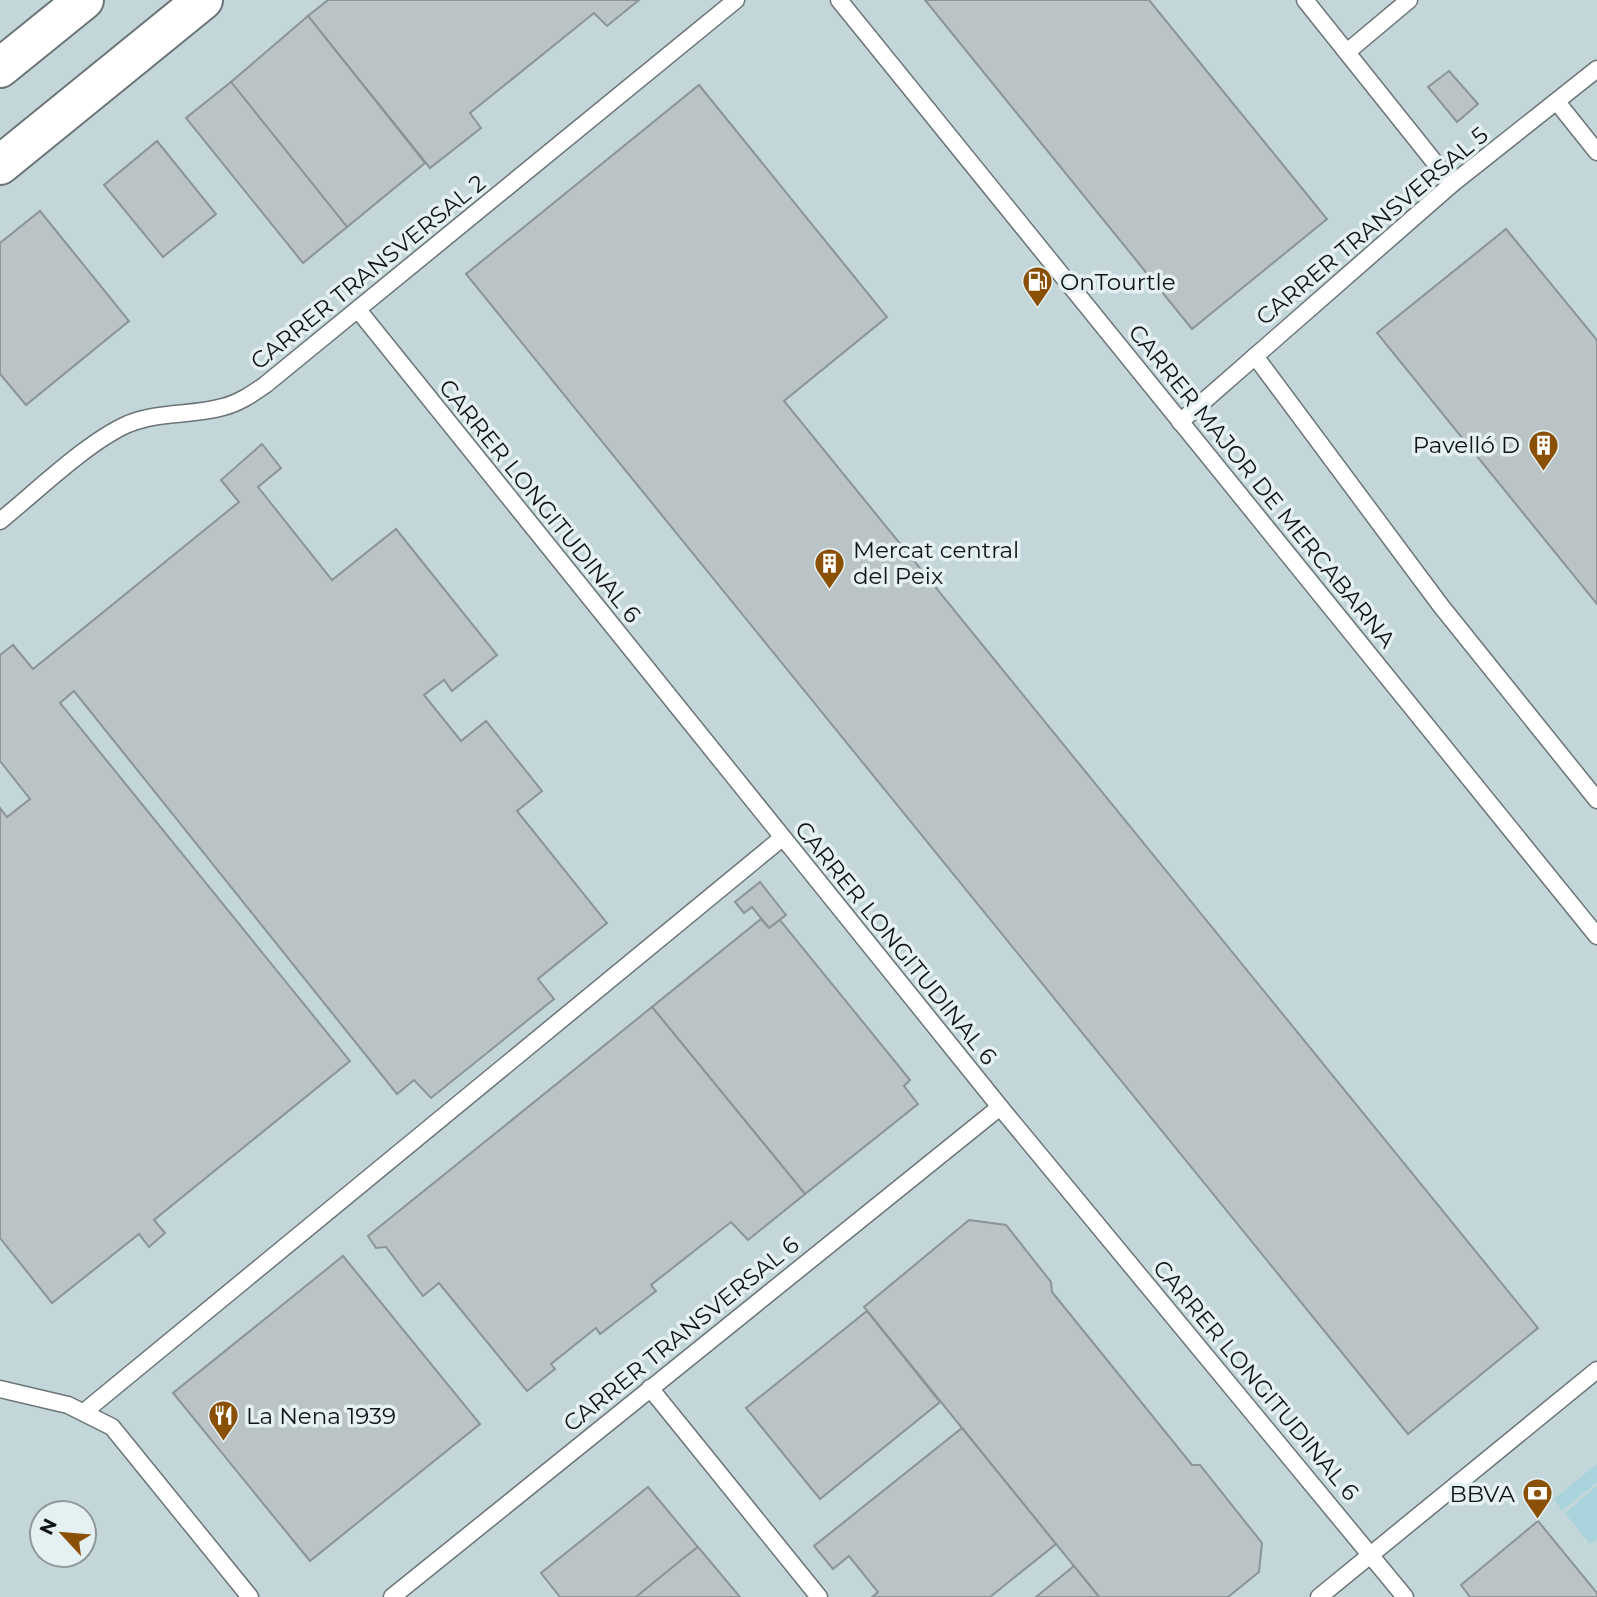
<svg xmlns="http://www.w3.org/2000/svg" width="1597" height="1597" viewBox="0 0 1597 1597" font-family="Montserrat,sans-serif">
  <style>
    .built { fill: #c3d6da; fill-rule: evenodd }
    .green { fill: #a9d3dd }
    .building { fill: #bac4c6; stroke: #8b9496; stroke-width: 2 }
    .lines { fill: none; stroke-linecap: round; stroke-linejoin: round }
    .service-casing { stroke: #6b7476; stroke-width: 19 }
    .tertiary-casing { stroke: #6b7476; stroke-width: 42 }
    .service { stroke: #fff; stroke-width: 16 }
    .tertiary { stroke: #fff; stroke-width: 38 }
    .labels { text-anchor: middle; stroke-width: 7; stroke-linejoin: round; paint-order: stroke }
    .street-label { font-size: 23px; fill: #101414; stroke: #e5f0f2 }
    .poi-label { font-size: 23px; fill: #101414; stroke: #e5f0f2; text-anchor: start }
  </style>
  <rect width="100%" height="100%" fill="#d8e2e5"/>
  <path class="built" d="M0,0h1597v1597h-1597zM42,1513h42v42h-42z"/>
  <g class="green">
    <path d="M1597,1464v18l-35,28 -8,-11z"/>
    <path d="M1597,1486v53l-7,5 -25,-31z"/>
  </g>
  <g class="building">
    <path d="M328,0h311l-32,26 -13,-13 -124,100 11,15 -51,40 -122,-152z"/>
    <path d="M925,0h224l178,219 -135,110z"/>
    <path d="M308,16l117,147 -78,64 -116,-145z"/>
    <path d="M1449,71l29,33 -21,18 -29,-35z"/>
    <path d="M231,82l116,145 -44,36 -117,-145z"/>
    <path d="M699,85l188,232 -103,84 754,927 -130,106 -942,-1160z"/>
    <path d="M157,141l59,73 -53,43 -59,-72z"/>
    <path d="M40,211l89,110 -103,84 -26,-31v-131z"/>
    <path d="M1506,229l91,111v264l-220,-271z"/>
    <path d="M262,444l19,24 -23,19 74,93 64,-51 101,126 -45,36 -8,-11 -20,15 37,46 25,-20 56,70 -25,20 90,112 -69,56 16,20 -123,99 -17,-18 -17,14 -323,-403 -14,12 290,358 -196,159 11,13 -16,14 -10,-13 -87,69 -52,-65v-430l7,9 23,-18 -30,-38v-106l13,-10 20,24 206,-167 -18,-22z"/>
    <path d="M760,882l26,33 -17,13 -17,-21 -8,6 -9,-11z"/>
    <path d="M761,919l8,9 11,-8 130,160 -6,6 14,18 -113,90 -153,-187z"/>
    <path d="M652,1007l153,187 -57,46 -17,-18 -80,63 5,6 -56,43 -4,-6 -45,36 4,5 -28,22 -88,-108 -16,13 -37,-49 -10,1 -8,-12z"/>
    <path d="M969,1220l37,5 45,57 1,10 140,173h8l62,78 -3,29 -31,25h-129l-235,-290z"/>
    <path d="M343,1256l137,168 -170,137 -137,-168z"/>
    <path d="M867,1311l73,91 -120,97 -74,-91z"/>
    <path d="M962,1428l94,116 -66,53h-118l6,-5 -29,-36 -16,13 -19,-23z"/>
    <path d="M648,1487l50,60 -62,50h-76l-19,-24z"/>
    <path d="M1538,1521l59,72v4h-127l-9,-12z"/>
    <path d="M698,1547l42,50h-104l49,-40z"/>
    <path d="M1074,1566l25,31h-63z"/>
  </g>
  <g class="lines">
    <defs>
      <g id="service">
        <path d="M839,0l758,936"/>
        <path d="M1305,0l147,184"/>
        <path d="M1347,52l62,-52"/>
        <path d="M1557,102l40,50"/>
        <path d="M359,311l641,796 405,490"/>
        <path d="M1255,356l186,250 156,194"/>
        <path d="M1180,422l272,-238 145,-115"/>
        <path d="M0,521c36,-29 87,-79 128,-97 32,-13 63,-8 95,-17 16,-4 29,-13 42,-22l471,-385"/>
        <path d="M650,1388l169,209"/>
        <path d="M0,1389l68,16 44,22 138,170"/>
        <path d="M84,1412l698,-574"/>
        <path d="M392,1597l608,-490"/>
        <path d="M1319,1597l278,-227"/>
      </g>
      <g id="tertiary">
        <path d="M0,68l84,-68"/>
        <path d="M0,165l203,-165"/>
      </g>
    </defs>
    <use href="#service" class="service-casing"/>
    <use href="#tertiary" class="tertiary-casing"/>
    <use href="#service" class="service"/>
    <use href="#tertiary" class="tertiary"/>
  </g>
  <defs>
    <symbol id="fuel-pin" viewBox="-11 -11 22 30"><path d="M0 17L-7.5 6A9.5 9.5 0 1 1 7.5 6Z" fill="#895006" stroke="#e5f0f2"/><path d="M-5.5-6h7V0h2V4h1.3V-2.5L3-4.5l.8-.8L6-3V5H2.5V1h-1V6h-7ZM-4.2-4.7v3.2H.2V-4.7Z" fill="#fff"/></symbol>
    <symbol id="building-pin" viewBox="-11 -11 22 30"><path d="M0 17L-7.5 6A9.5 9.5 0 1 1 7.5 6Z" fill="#895006" stroke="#e5f0f2"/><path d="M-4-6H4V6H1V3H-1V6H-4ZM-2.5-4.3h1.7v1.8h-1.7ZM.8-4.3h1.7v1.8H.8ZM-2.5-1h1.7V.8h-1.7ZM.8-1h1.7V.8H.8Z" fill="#fff"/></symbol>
    <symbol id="restaurant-pin" viewBox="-11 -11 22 30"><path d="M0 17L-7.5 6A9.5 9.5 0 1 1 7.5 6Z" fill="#895006" stroke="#e5f0f2"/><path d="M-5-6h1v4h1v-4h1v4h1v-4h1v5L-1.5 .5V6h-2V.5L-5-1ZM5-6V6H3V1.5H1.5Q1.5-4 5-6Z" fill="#fff"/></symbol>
    <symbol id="bank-pin" viewBox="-11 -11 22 30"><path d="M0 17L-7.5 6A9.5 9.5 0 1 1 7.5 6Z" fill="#895006" stroke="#e5f0f2"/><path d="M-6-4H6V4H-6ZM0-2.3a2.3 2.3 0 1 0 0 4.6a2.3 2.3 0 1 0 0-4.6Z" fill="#fff"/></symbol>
  </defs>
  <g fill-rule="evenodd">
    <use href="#fuel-pin" x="1020" y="264" width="35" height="47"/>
    <use href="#building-pin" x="1526" y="428" width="35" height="47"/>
    <use href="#building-pin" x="812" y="546" width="35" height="47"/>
    <use href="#restaurant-pin" x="206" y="1398" width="35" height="47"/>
    <use href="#bank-pin" x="1520" y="1476" width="35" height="47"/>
  </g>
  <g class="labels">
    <g class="street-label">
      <text transform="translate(1372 226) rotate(-40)" y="8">CARRER TRANSVERSAL 5</text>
      <text transform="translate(368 272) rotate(-39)" y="8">CARRER TRANSVERSAL 2</text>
      <text transform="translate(1262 486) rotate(51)" y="8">CARRER MAJOR DE MERCABARNA</text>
      <text transform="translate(540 501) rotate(51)" y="8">CARRER LONGITUDINAL 6</text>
      <text transform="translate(896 943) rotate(51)" y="8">CARRER LONGITUDINAL 6</text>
      <text transform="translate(681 1334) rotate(-39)" y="8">CARRER TRANSVERSAL 6</text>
      <text transform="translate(1256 1380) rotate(50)" y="8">CARRER LONGITUDINAL 6</text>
    </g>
    <g class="poi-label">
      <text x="1060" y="290">OnTourtle</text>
      <text x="1520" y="453" text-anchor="end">Pavelló D</text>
      <text x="853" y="558">Mercat central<tspan x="853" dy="26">del Peix</tspan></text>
      <text x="246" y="1424">La Nena 1939</text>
      <text x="1515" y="1502" text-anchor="end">BBVA</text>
    </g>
  </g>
  <g transform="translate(63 1534) rotate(296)"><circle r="33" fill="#e5f0f2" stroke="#909899" stroke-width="2"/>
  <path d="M0-5L12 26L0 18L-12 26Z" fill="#895006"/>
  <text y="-10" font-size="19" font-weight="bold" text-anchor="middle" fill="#101414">N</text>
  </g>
</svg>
